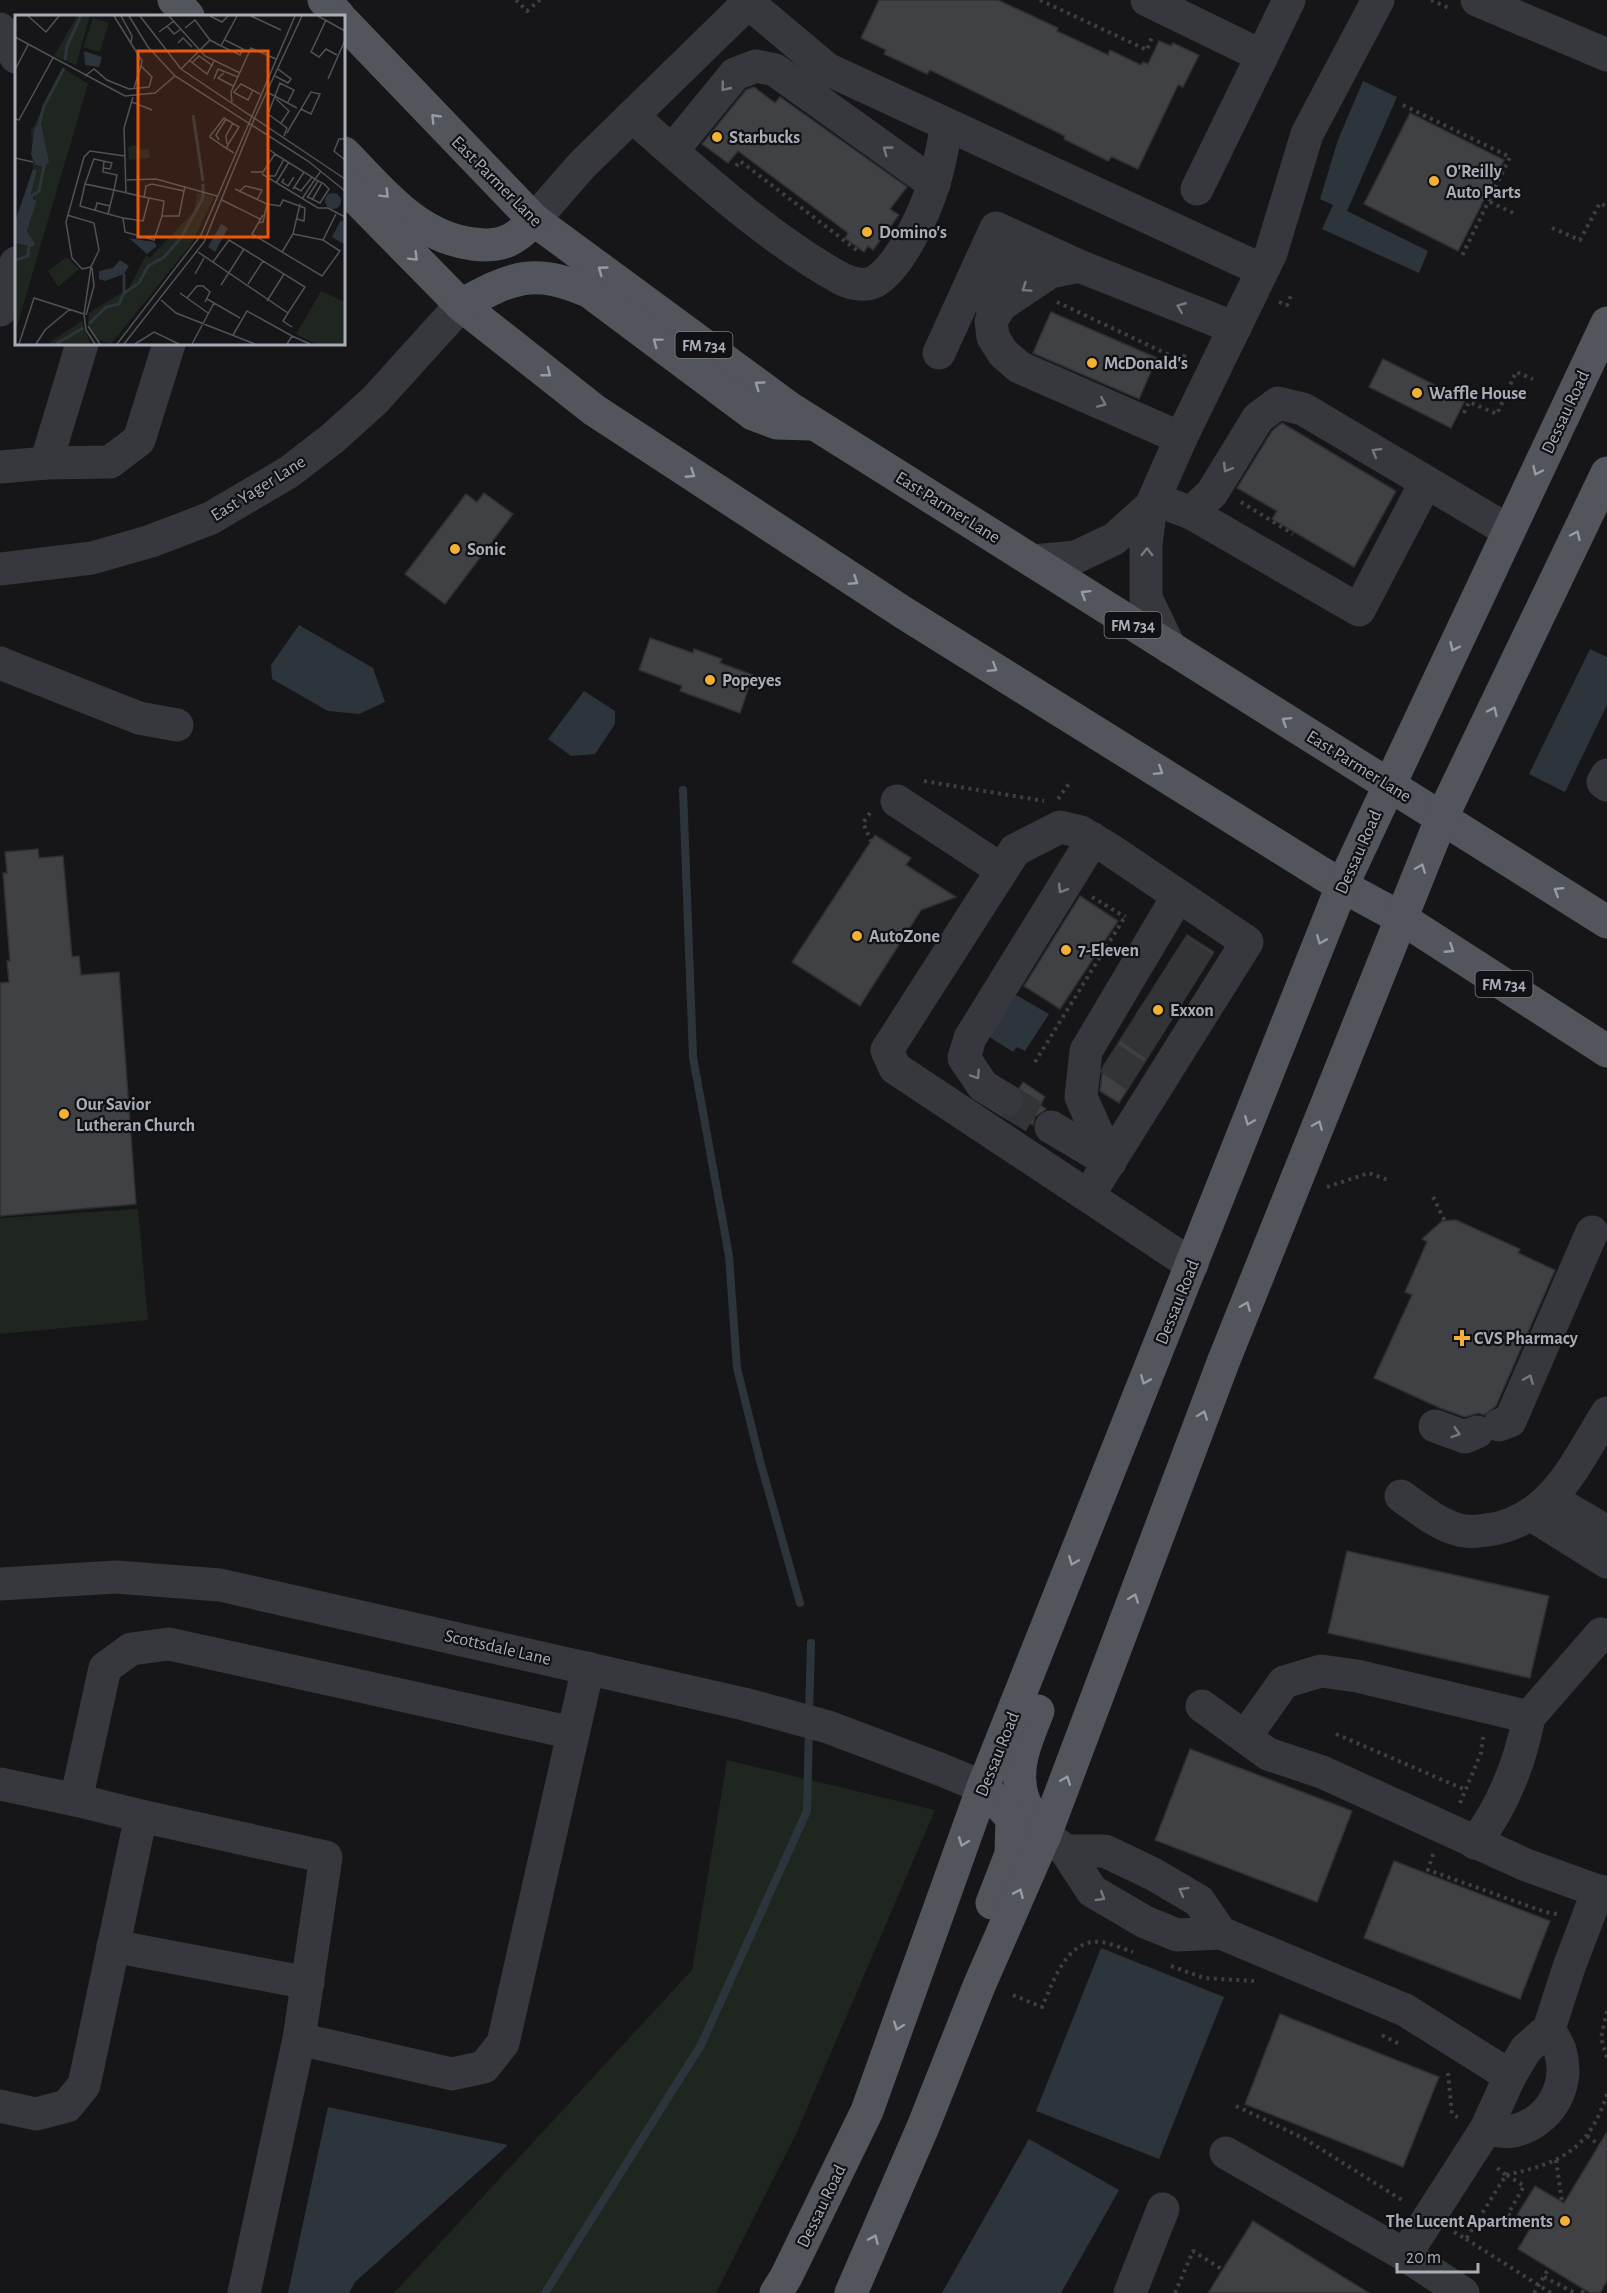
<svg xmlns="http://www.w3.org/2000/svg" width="1607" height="2293" viewBox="0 0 1607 2293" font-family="'Alegreya Sans',sans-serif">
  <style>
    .green { fill: #1e261f }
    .water { fill: #2c353c }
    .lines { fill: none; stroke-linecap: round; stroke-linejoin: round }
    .stream { stroke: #2c353c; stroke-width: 8 }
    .building { fill: #404145; stroke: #303034; stroke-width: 1.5 }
    .minor-tunnel { stroke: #333438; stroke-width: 33; stroke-dasharray: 33 16; stroke-linecap: butt }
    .path { stroke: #3d3f44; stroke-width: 4; stroke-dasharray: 3 4.5; stroke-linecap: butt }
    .minor { stroke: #37383d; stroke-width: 33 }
    .major { stroke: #53555c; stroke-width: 33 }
    .oneway { stroke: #757881 }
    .oneway2 { stroke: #979ba6 }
    .poi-dot { fill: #f2b134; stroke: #111113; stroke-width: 2 }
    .labels { text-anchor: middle; stroke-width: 4.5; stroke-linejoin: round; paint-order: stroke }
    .shield { fill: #111113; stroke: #7b7e86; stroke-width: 1.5 }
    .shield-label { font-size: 16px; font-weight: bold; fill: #a8adb8 }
    .poi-label { font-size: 18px; font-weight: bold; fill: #a8adb8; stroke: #111113; text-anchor: start }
    .street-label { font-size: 18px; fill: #a8adb8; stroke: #111113 }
    .inset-river { fill: none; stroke: #2c353c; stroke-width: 3 }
    .inset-road { fill: none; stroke: #505258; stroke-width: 1.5 }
    .view { fill: #e8590c; fill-opacity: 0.15; stroke: #e8590c; stroke-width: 3 }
    .inset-edge { fill: none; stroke: #a8adb8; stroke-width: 3 }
  </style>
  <rect width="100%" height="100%" fill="#161618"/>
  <g class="green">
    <path d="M138,1209l10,111 -148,14v-116z"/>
    <path d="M727,1760l208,50 -139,324 -80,159h-322l298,-323z"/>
  </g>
  <g class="water">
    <path d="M1363,81l34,16 -50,114 81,40 -9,22 -97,-44 11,-24 -13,-6 18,-59z"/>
    <path d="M299,625l74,43 12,34 -26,12 -31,-3 -56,-32 -1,-14z"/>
    <path d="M1590,649l17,8v48l-42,87 -36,-18z"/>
    <path d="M584,691l31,20v13l-20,30 -24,2 -23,-17z"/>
    <path d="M1009,991l40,23 -24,37 -8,-4 -4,5 -25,-16z"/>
    <path d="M1101,1948l123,49 -65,162 -123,-48z"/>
    <path d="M328,2107l180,38 -153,137 -6,11h-61z"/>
    <path d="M1029,2139l90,51 -58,103h-119z"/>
  </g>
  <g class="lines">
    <g class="stream">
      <path d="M683,790l10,267 36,199 8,112 23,93 40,142"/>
      <path d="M809,1715l2,-72"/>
      <path d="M545,2293l156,-248 106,-234 2,-84"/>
    </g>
  </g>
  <g class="building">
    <path d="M879,0h119l60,28 -1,3 51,24 2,-5 31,15 2,-3 5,2 11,-23 12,5 2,-3 26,12 -16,32 -5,-2 -40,84 -26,-12 -4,4 -44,-22 1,-3 -135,-66 -3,4 -43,-20 2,-4 -25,-12z"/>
    <path d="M754,87l21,16 5,-6 127,90 -17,22 9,6 -26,35 -5,-4 -4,6 -19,-14 3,-5 -110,-82 -10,12 -26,-19 44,-54z"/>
    <path d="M1410,113l94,47 -46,91 -94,-47z"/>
    <path d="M1051,312l106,46 -18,41 -106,-46z"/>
    <path d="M1383,359l82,41 -14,28 -82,-41z"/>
    <path d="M1282,423l114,68 -42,76 -82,-48 5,-8 -40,-23 35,-57z"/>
    <path d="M484,493l29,21 -68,90 -40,-30 61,-80 11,8z"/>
    <path d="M650,638l43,15 1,-4 28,10 -2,4 33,12 -13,38 -60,-22 2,-5 -43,-16z"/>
    <path d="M875,835l36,23 -5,7 50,32 -35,13 -61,96 -68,-44z"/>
    <path d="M38,849l1,9 24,-2 9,101 7,-1 2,19 38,-3 17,232 -136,12v-233l9,-1 -2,-21h3l-7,-88h4l-2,-21z"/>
    <path d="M1080,896l38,25 -58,88 -36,-23z"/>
    <path d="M1187,935l27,17 -95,151 -19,-12 3,-24z"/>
    <path d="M1023,1082l22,15 -5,8 6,4 -11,8 -2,8 -16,-10 5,-6 3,-8 -6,-13z"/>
    <path d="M1456,1220l64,29 -2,4 37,17 -59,136 -12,9 -5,-2 -14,4 -25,-9 -66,-30 38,-83 -7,-3 22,-50 -5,-3 20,-18z"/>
    <path d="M1347,1551l202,45 -19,82 -202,-45z"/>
    <path d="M1190,1749l162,62 -35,91 -162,-62z"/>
    <path d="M1394,1861l156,60 -30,78 -156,-61z"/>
    <path d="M1280,2014l159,63 -36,90 -158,-63z"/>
    <path d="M1607,2132v149l-7,12h-10l-72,-44 15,-25 -16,-9 18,-29 29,17z"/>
    <path d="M1253,2221l116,72h-161z"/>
  </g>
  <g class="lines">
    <g class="minor-tunnel">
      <path d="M1177,950l27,18"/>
      <path d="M1160,977l27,18"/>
      <path d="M1145,1001l26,19"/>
      <path d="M1129,1027l26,18"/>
      <path d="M1109,1058l27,18"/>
      <path d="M1006,1100l45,27"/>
    </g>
    <g class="path">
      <path d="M516,0l11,11 13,-11"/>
      <path d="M1040,0l107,50 5,-13 2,1"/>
      <path d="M1431,0l18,8"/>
      <path d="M1403,105l107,52 -48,99"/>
      <path d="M736,166l4,-5 118,90"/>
      <path d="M1490,202l25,12"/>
      <path d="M1552,228l28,12 20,-37 7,4"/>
      <path d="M1057,302l125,59 4,-9"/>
      <path d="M1279,302l8,3 5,-12"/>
      <path d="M1464,413l5,-11 28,12 19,-42 17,7"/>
      <path d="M1241,502l52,32"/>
      <path d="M924,781l120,20"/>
      <path d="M1058,799l12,-17"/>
      <path d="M870,813l-7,10 8,18"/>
      <path d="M1092,897l33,20"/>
      <path d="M1035,1062l91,-147"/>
      <path d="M1327,1187l42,-14 19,7"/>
      <path d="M1433,1197l12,24"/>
      <path d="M1336,1734l130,56"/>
      <path d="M1460,1803l21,-50 2,-16"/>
      <path d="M1433,1854l-5,16 117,42 12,2"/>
      <path d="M1171,1966l33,12 50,3"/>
      <path d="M1013,1995l29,12c11,-25 25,-69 59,-65 10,1 22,7 32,10"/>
      <path d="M1607,2011l-6,27 6,20"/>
      <path d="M1382,2035l17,9"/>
      <path d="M1448,2073l4,41 7,4"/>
      <path d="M1236,2106l69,33 100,63"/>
      <path d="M1587,2136l20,14"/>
      <path d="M1556,2160l6,42"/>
      <path d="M1506,2175c55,-12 83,-25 101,-81"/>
      <path d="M1507,2175l17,11 -16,28 15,10 3,-4"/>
      <path d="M1454,2232l12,7 40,-64 -10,-8"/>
      <path d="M1466,2239l85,54"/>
      <path d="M1544,2277l31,16"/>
      <path d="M1175,2293l18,-42 30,19"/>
      <path d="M1534,2293l15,-25"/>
      <path d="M1582,2293l2,-4"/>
    </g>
    <g class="minor">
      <path d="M745,0l82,69 435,201"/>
      <path d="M1147,0l115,56 27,-56"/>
      <path d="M1477,0l130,55"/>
      <path d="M0,29l16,28"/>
      <path d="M632,116c63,55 134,121 208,162 9,5 24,9 34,4 26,-14 52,-72 60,-99 6,-19 9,-39 13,-58"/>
      <path d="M672,151l63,-77 21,-8 19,4 159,114"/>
      <path d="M1197,189l65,-133"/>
      <path d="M534,220l48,-55 169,-165"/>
      <path d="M1079,266l-29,6 -49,33 -10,16 2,16 10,16 16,14 162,71"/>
      <path d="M991,305l-1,-15 6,-19c24,-14 32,-17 58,-6"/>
      <path d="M0,310l16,-47"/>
      <path d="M939,353l57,-125 83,38 156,62"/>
      <path d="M46,463l36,-119"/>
      <path d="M0,467l46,-4 64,-1 29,-22 30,-96"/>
      <path d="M1173,506l18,7 168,97 67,-128"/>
      <path d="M1191,513l21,-20 46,-75 20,-15 25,6 206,122"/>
      <path d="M1033,561l43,-4 38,-18 37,-33"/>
      <path d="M0,569l92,-11 59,-17 60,-23 78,-46 44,-34 42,-38 86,-95"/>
      <path d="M1170,648l-24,-50v-54l5,-38 30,-68 90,-185 36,-119 71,-134"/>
      <path d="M0,663l139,55 38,7"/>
      <path d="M1607,775l-4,7 4,3"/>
      <path d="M897,801l105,69"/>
      <path d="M1006,1100l-23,-14 -19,-28 6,-20 123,-199"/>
      <path d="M1051,1127l59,35"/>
      <path d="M1110,1162l-29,-65 5,-46 92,-155"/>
      <path d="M1088,1196l159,-254 -138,-93 -28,-17 -21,-5 -45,23 -128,200 8,18 297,197"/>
      <path d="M1499,1425l11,-4 82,-189"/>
      <path d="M1435,1426l30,11 12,-5"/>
      <path d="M1401,1496c17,12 35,27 55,33 11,4 20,2 31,1 65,-8 89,-68 120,-117"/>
      <path d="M1551,1499l56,33"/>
      <path d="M1532,1515l75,47"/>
      <path d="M0,1584l116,-7 104,8 524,119 84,23 114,43 41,17"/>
      <path d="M1202,1706l66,48 54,18 204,93 72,26"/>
      <path d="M1529,1717l72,-83"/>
      <path d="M1245,1737l39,-55 37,-11 36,5 172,41c-9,46 -26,89 -54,126"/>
      <path d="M0,1784l76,16 29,-132 26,-19 38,-5 404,89"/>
      <path d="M141,1816l185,41 -27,182"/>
      <path d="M1045,1835l21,16 26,40 53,31 32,13 44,-2 184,77 105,66"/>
      <path d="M1066,1851h39l48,23 46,27 22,32"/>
      <path d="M113,1946l195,37"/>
      <path d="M0,2106l36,8 31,-8 17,-21 57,-269 -65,-16"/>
      <path d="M1486,2129c8,1 20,4 28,2 36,-9 57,-45 46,-81 -3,-7 -7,-14 -11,-21"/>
      <path d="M1226,2153l179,102"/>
      <path d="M244,2293l55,-254 153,35 32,-7 19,-24 85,-375"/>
      <path d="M1130,2293l33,-84"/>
      <path d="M1463,2293l-58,-38 81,-126 24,-53 16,-27 23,-20 20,-62 29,-76 9,1"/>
    </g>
    <g class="major">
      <path d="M174,0l14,16"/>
      <path d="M324,0l15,16"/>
      <path d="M344,22l190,198 257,189 816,513"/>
      <path d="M344,153c38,38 72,84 129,91 28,4 43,-4 61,-24"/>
      <path d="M344,186l117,119 133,105 310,203 438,273 59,32 206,133"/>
      <path d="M461,305c52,-28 72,-38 129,-13l163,122 24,9 33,1"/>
      <path d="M1038,1711c-11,28 -25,57 -15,87 4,13 15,26 22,37"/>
      <path d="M983,1787l29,31 -1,36 -19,49"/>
      <path d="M776,2293l10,-16 81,-166 116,-324 359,-901 265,-563"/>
      <path d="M851,2293l72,-166 56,-141 66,-151 179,-475 218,-543 165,-344"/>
    </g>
  </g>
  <defs><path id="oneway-chevron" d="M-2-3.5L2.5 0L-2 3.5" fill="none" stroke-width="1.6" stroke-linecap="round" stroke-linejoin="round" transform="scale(1.5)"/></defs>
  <g class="oneway">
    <use href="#oneway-chevron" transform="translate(725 87) rotate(129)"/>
    <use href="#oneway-chevron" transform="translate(887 150) rotate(-144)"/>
    <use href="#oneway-chevron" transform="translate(1026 288) rotate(146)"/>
    <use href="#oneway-chevron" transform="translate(1181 307) rotate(-158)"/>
    <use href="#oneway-chevron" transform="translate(1102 403) rotate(23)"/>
    <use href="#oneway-chevron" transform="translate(1376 452) rotate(-149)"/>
    <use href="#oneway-chevron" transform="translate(1227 468) rotate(121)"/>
    <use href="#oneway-chevron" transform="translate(1147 552) rotate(-89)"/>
    <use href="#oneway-chevron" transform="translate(1062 889) rotate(122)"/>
    <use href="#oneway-chevron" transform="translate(976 1075) rotate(57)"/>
    <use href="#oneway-chevron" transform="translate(1529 1379) rotate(-67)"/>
    <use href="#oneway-chevron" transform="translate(1456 1433) rotate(17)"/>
    <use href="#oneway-chevron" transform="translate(1183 1891) rotate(-150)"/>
    <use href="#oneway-chevron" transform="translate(1101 1897) rotate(31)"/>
  </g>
  <g class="oneway2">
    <use href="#oneway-chevron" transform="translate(435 118) rotate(-134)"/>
    <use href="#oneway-chevron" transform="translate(385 194) rotate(45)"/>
    <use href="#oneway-chevron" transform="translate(414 257) rotate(45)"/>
    <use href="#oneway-chevron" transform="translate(602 270) rotate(-144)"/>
    <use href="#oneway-chevron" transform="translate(657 342) rotate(-143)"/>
    <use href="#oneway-chevron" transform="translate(547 373) rotate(38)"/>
    <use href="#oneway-chevron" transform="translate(759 385) rotate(-144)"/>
    <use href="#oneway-chevron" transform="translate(1537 471) rotate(115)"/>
    <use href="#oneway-chevron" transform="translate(691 474) rotate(33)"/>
    <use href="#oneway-chevron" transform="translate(1576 535) rotate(-65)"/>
    <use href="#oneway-chevron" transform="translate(854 581) rotate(33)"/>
    <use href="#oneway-chevron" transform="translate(1085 594) rotate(-148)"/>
    <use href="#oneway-chevron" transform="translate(1454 647) rotate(115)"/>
    <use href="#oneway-chevron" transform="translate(993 668) rotate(32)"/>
    <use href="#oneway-chevron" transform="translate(1493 711) rotate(-65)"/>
    <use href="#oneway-chevron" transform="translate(1286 721) rotate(-148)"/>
    <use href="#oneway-chevron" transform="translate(1159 771) rotate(32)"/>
    <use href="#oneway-chevron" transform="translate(1421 868) rotate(-68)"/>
    <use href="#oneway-chevron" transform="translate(1558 891) rotate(-148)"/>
    <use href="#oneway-chevron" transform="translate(1321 940) rotate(112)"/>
    <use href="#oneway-chevron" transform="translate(1450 949) rotate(33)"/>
    <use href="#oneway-chevron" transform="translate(1249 1121) rotate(112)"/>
    <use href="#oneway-chevron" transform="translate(1318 1125) rotate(-68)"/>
    <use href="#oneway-chevron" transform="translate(1246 1306) rotate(-68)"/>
    <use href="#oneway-chevron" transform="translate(1145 1380) rotate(112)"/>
    <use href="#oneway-chevron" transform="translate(1203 1415) rotate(-70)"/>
    <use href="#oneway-chevron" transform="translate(1073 1561) rotate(112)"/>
    <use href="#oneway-chevron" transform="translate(1134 1598) rotate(-69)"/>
    <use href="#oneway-chevron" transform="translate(1066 1780) rotate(-69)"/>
    <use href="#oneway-chevron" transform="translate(963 1842) rotate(110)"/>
    <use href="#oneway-chevron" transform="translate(1019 1893) rotate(-66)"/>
    <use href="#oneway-chevron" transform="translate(898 2026) rotate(110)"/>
    <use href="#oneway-chevron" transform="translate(874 2239) rotate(-66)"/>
  </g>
  <g class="poi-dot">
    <circle cx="717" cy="137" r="6"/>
    <circle cx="1434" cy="181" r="6"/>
    <circle cx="867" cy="232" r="6"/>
    <circle cx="1092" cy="363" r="6"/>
    <circle cx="1417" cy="393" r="6"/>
    <circle cx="455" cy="549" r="6"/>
    <circle cx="710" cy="680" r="6"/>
    <circle cx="857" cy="936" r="6"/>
    <circle cx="1066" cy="950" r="6"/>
    <circle cx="1158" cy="1010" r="6"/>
    <circle cx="64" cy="1114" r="6"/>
    <path d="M1459 1329h6v6h6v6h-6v6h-6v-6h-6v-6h6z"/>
    <circle cx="1565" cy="2221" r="6"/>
  </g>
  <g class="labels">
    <g class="shield">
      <rect x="675.5" y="332" width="57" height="26" rx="4.5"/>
      <rect x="1104.5" y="612" width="57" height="26" rx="4.5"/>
      <rect x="1475.5" y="971" width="57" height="26" rx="4.5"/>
    </g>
    <g class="shield-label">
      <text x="704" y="351">FM 734</text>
      <text x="1133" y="631">FM 734</text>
      <text x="1504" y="990">FM 734</text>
    </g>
    <g class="poi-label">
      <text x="729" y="143">Starbucks</text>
      <text x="1446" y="177">O'Reilly<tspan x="1446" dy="21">Auto Parts</tspan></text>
      <text x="879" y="238">Domino's</text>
      <text x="1104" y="369">McDonald's</text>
      <text x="1429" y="399">Waffle House</text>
      <text x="467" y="555">Sonic</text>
      <text x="722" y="686">Popeyes</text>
      <text x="869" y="942">AutoZone</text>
      <text x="1078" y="956">7-Eleven</text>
      <text x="1170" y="1016">Exxon</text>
      <text x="76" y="1110">Our Savior<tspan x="76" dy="21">Lutheran Church</tspan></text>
      <text x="1474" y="1344">CVS Pharmacy</text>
      <text x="1553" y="2227" text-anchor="end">The Lucent Apartments</text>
    </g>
    <g class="street-label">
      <text transform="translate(497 181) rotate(45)" y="6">East Parmer Lane</text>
      <text transform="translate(1565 412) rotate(-65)" y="6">Dessau Road</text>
      <text transform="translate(258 488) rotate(-32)" y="6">East Yager Lane</text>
      <text transform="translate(948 507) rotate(32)" y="6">East Parmer Lane</text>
      <text transform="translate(1359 766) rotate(32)" y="6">East Parmer Lane</text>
      <text transform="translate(1358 852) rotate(-66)" y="6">Dessau Road</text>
      <text transform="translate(1177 1302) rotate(-68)" y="6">Dessau Road</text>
      <text transform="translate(498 1647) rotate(13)" y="6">Scottsdale Lane</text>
      <text transform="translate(997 1754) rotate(-68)" y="6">Dessau Road</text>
      <text transform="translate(821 2206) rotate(-64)" y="6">Dessau Road</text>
    </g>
  </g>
  <g transform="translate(15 15)">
    <rect width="330" height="330" fill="#161618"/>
    <path d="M62,1h13l-14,49 -22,-9zM78,3l16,5 -9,29 -17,-5zM48,53l25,16 -73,249v-90l17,4 1,-6 -6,-10 9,-31 -5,-6 6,-24 -4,-1 -2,-38zM121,130l1,5 12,-1 1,9 -21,2 -1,-13zM182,178l17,4 -22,46 -81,101 -13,-4 -10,-16 1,-11 40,-25 17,-33 4,3 44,-47zM52,242l12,12 -21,18 -10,-16zM306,276l24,11v42h-29l-20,-10zM67,306l8,22 -41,1 1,-2z" fill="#1e261f"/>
    <path d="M69,36l18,6 -3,10 -14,-2zM26,109l8,38 -6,5 -8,-3 -4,-10 4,-27zM18,154l4,1 -6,24 3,6 3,-1 -10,32 8,13 -3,3 -17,-4v-21zM310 186a8 8 0 1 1 16 0a8 8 0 1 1-16 0ZM326,205l4,3 -1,21 -12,-7zM206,209l7,4 -13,24 -7,-5zM114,223l25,4 3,4 -10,8zM105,245l9,6 -5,8 -19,7 -6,-2v-8l14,-3z" fill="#2c353c"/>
    <path class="inset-river" d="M50,45l2,-14 14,-30M178,100l10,66M23,113l6,-22 20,-38M14,183l10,-7 6,-29M0,245l13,-4 1,-12M109,278v-19M74,309l17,-17 13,-3 5,-11 15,-10 9,-17 16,-9 17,-19 22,-40v-14M41,329l27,-16"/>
    <path class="inset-road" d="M13,1l18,16 13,-16M106,1l11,20 -1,7M114,1l19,31 27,29 133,85 37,30M125,1l41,53 164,110M154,1l36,40 35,17M195,1l12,6 6,-6M236,1l30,14M303,1l27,15M311,5l-15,32 8,5 7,-8 11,6M152,11l7,8 7,-5M170,13l10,-8 15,20M144,17l15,-11M0,22l110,59 30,-3 20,-17M210,25l18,9 -3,6 -19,-9 16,-30M163,28l5,-5 9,9M174,45l18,14 7,-13M177,48l7,-7 14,10M166,54l29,-29 11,6M0,55l13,-25M209,58l-6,5 15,8M70,61l9,-7 13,11 22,9 20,-2 3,-10 -11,-11 1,-5 -28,-45M260,61l13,7 3,-4 -13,-10M199,64l4,-10 20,8M313,64l17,-39M119,73l7,-22M218,77l15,8 5,-10M219,77l7,-8 19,10M252,77l30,16M261,84l13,12 -8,12M117,87l20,8M217,87l-1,-10 20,-44 25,11M0,104l4,1 34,-62M272,118l5,-9 9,-15 10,-17 9,2 -9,20 -10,-5M269,121l3,-8 -19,-14 12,-31 14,7 -6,12M330,124h-6l-5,12 11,9M204,125l-3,-5 10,-16M212,129l-1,-8 7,-13M211,133l13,-21 -15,-9 -14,18v1l16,11 8,5M260,139l40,25 6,-8M0,143l18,4M89,146l-1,11 14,3 -3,15 -29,-6 -5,22 28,8M236,157h12l12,-18 -5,-4M247,159l56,34h10l17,9M254,161h6l9,-17M269,164l-2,3 6,4 6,-9M112,165l29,-1 61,17M261,168l13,-21M70,169l9,-25 18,4 -2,6 -7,-1M279,172l7,4 11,-14M220,174l32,15M278,174l11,-17M169,176l-32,-7 -6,2 -2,11 -30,-7 -6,24 15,4 2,14 29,8 8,-24h17l6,-30M224,177l6,-6 17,4 -5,10M111,178l-2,-65 9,-31M293,182l12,6 9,-14 -6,-6M134,183l15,3 -2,15M292,183l11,-17M287,184l13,-20 7,4 -10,17M207,185l38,19M80,196l2,-8 13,3M52,200l27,8 5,27 -8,17 -7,47 2,16 9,14M248,200l-11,19 70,42 18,-25 -17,-11 14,-28M108,203l20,3 6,-23 -5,-1M243,208l5,-1 4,-18 13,2 3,-6 22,8 -1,13 -7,-2M278,219l30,6M183,237l90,61 17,-26 -76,-47 -16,22M267,237l11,-18 7,-30M76,252l-9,2 -10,-11 -6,-36 18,-65 6,-6 35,5M180,259l9,-16M233,269l15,-23M206,270l23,-36M165,278l28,20M172,283l10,-12h6l7,6 -5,10M192,284l33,19M146,285l15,13 79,31M252,286l17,-27M273,298l-5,8 9,6M71,300l8,-29 -2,-18M73,311l12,18M218,320l14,-24 45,25M4,329l15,-46 50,16M21,329l9,-14 25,-21M102,329l84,-109 94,-219M109,329l80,-102 51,-125 47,-101M120,329l19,-12 25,12M177,329l22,-41M272,329l5,-8 18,8"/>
    <path class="view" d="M123,36h130v186h-130z"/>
    <rect width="330" height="330" class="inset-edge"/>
  </g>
  <path d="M1397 2263v9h81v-9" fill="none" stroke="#a8adb8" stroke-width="3"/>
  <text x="1406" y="2263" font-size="18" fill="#a8adb8" stroke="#111113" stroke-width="4.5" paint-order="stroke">20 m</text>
</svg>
